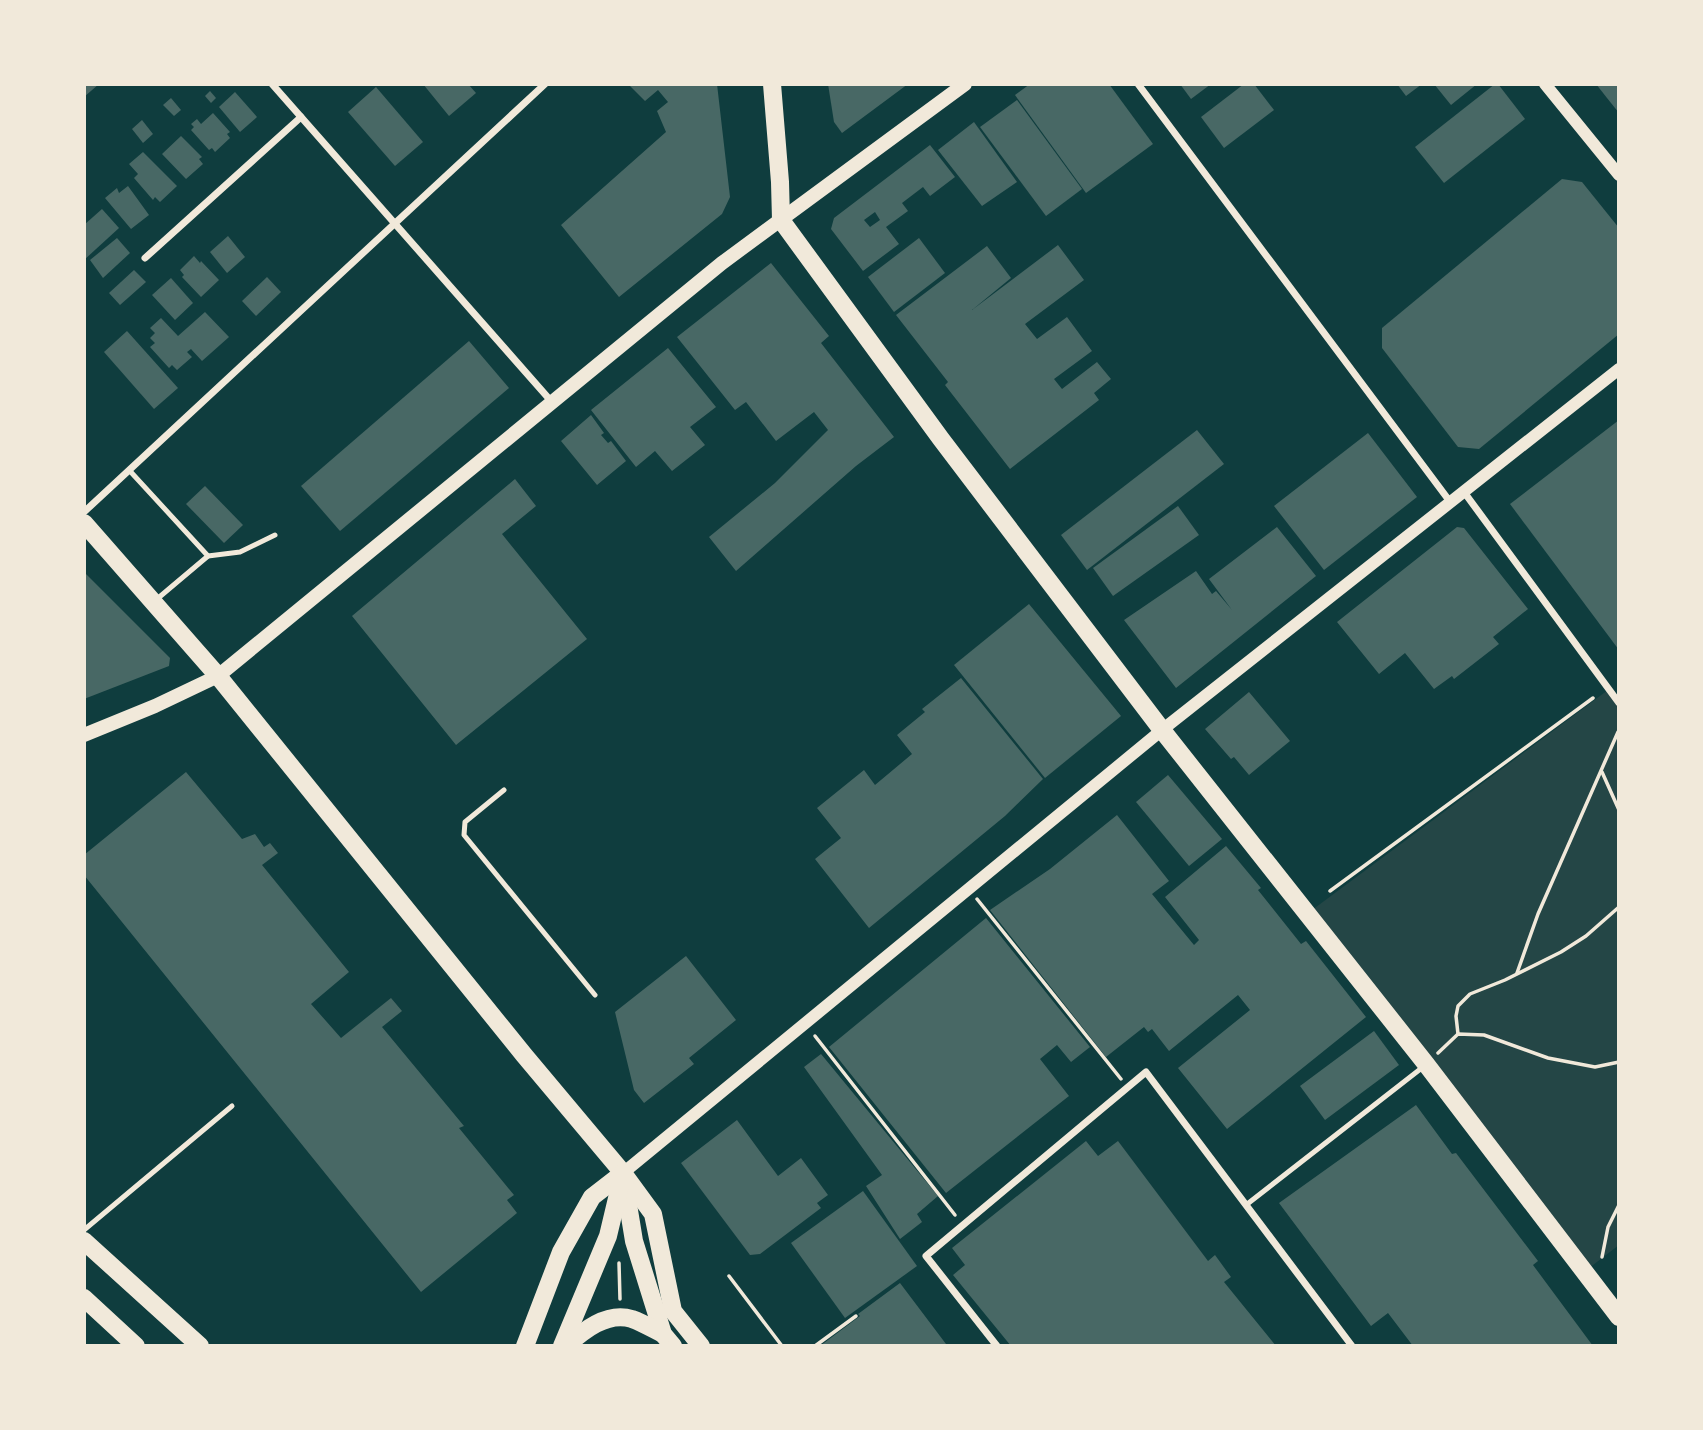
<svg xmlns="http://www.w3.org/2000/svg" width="1703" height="1430" viewBox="0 0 1703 1430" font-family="Overpass,sans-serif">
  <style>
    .green { fill: #244646 }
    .building { fill: #486865; fill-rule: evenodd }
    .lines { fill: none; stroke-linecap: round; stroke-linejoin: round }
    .path { stroke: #f1e9da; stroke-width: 3.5 }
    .service { stroke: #f1e9da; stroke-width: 5 }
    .minor { stroke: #f1e9da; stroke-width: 7 }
    .tertiary { stroke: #f1e9da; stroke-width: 12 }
    .secondary { stroke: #f1e9da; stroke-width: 14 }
    .primary { stroke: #f1e9da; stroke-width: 18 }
  </style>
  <rect width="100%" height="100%" fill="#0f3d3e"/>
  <path class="green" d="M1608,690l11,14v541l-35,27 -276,-359z"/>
  <g class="building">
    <path d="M84,84h15l-15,13z"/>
    <path d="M423,84h45l8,9 -27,23z"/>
    <path d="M628,84h89l13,113 -8,17 -103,83 -58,-72 105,-93 -9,-21 11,-9 -10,-12 -13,11z"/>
    <path d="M828,84h80l-66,49 -8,-11z"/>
    <path d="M1030,84h79l44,60 -67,49 -71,-98z"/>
    <path d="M1180,84h31l-20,15z"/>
    <path d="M1244,84h10l20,26 -50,38 -23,-31z"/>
    <path d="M1397,84h25l-16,12z"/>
    <path d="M1434,84h43l-26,21z"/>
    <path d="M1495,84h3l27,35 -81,64 -29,-36z"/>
    <path d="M1596,84h23v29l-12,-15z"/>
    <path d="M376,87l47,55 -28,24 -47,-54z"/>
    <path d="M210,91l6,7 -5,5 -6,-7z"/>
    <path d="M235,92l22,25 -17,15 -21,-25z"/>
    <path d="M171,98l10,12 -7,6 -11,-11z"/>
    <path d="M1017,100l65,89 -36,27 -66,-89z"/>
    <path d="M213,113l17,19 -3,2 3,4 -15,14 -3,-4 -3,2 -18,-20 3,-3 -3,-3 6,-5 4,5z"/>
    <path d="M142,120l11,14 -10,9 -11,-14z"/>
    <path d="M974,122l43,60 -35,24 -44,-56z"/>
    <path d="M181,136l21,21 -3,2 4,5 -17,15 -24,-25z"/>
    <path d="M930,145l25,32 -25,19 -7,-9 -21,16 6,8 -22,16 13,17 -36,27 -32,-42 3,-11zM875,212l5,8 -10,7 -6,-7z"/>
    <path d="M143,152l34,34 -17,16 -5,-5 -2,3 -19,-22 4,-4 -9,-10z"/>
    <path d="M1562,179l20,3 37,46v106l-140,115 -21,-2 -76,-99v-20z"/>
    <path d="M128,186l21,29 -18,14 -26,-31 12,-10 2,5z"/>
    <path d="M102,209l17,19 -35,32v-35z"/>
    <path d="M228,236l17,21 -18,16 -17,-21z"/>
    <path d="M117,238l13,15 -27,25 -13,-18z"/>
    <path d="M919,238l26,35 -51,39 -26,-35z"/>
    <path d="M1058,245l26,35 -59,44 12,15 30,-22 25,34 -38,28 8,10 35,-27 14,17 -17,14 5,7 -89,69 -65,-84 3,-3 -52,-67 91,-69 24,32 -39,32z"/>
    <path d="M194,256l6,7 1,-2 18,19 -18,17 -19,-20 2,-2 -4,-5z"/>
    <path d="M771,263l58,73 -8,7 73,94 -38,29 -120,105 -27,-34 66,-54 53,-53 -14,-18 -38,29 -30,-39 -11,8 -58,-73z"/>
    <path d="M134,270l12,12 -26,23 -11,-12z"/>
    <path d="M267,277l14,15 -25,24 -14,-15z"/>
    <path d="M171,278l22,25 -18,17 -23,-25z"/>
    <path d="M205,312l24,25 -27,24 -11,-12 -4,3 5,5 -15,13 -5,-5 -3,3 -19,-21 5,-4 -5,-5 5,-5 -5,-5 11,-10 17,18z"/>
    <path d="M127,331l51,57 -24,21 -50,-57z"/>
    <path d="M469,341l40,47 -169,143 -39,-45z"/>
    <path d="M668,348l48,59 -26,20 15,18 -33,26 -17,-20 -19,16 -45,-57z"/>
    <path d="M591,415l13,18 -3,2 7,8 3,-2 15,20 -29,24 -36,-44z"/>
    <path d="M1619,420v230l-109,-146z"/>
    <path d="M1197,430l27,34 -137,106 -26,-35z"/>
    <path d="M1368,433l49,64 -93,73 -50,-64z"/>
    <path d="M515,479l21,27 -34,28 85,105 -131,106 -104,-129z"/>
    <path d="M205,486l38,39 -19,18 -38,-39z"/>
    <path d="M1178,506l21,29 -86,61 -20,-28z"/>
    <path d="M1277,527l39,49 -140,112 -52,-68 72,-49 16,23 4,-3 16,19 -23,-31z"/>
    <path d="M1457,527l7,1 64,81 -35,28 6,7 -45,35 -2,-3 -18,13 -29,-36 -26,21 -42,-52z"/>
    <path d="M84,572l86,86 -1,8 -85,33z"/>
    <path d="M1029,604l92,112 -76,62 -91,-113z"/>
    <path d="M961,678l82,101 -38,37 -136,112 -54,-69 26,-21 -24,-30 47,-38 11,15 37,-31 -15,-19 28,-23 -3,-3z"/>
    <path d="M1249,692l41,49 -41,34 -15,-18 -3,2 -26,-30z"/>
    <path d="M186,772l56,67 13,-5 9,13 6,-4 8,10 -16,12 87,107 -38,32 30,34 50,-40 11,13 -20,16 82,99 -5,2 55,67 -7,5 10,13 -96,79 -337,-417v-20z"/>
    <path d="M1168,775l54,64 -33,27 -53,-64z"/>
    <path d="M1117,815l52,66 -17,13 42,51 5,-5 -34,-43 61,-51 35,42 -3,2 43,54 5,-3 60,76 -139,112 -49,-61 72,-58 -12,-15 -69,56 -17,-22 -4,3 -4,-5 -38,30 -116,-147 60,-41z"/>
    <path d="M986,918l104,129 -19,15 -14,-17 -17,14 29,37 -123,97 -117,-146z"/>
    <path d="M686,956l50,64 -47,38 5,6 -50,39 -10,-13 -19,-78z"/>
    <path d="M1374,1031l25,34 -74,55 -25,-34z"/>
    <path d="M821,1054l117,142 -21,18 5,8 -22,17 -34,-53 16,-11 -78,-108z"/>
    <path d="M1416,1105l36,49 4,-1 82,108 -5,4 60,81h-180l-25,-33 -17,13 -92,-123z"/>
    <path d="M737,1120l41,56 23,-18 27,37 -11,8 4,5 -61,46 -10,1 -69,-92z"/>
    <path d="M1086,1141l12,15 20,-15 90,120 7,-6 16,22 -7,5 52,64h-265l-58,-71 12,-10 -13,-17z"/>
    <path d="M863,1191l54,75 -72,52 -54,-75z"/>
    <path d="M900,1283l46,61 -126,2 40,-30 -2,-2z"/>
  </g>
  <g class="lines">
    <g class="path">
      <path d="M1602,772l17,38"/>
      <path d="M1330,891l263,-193"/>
      <path d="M977,899l144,180"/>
      <path d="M1517,973l21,-59 80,-182"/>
      <path d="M1458,1034l-2,-18 2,-10 12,-12 35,-14 56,-28 25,-16 33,-29"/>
      <path d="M815,1036l140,179"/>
      <path d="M1438,1053l20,-19 26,1 64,23 47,9 24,-5"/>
      <path d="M1602,1257l6,-30 11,-22"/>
      <path d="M619,1263l1,36"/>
      <path d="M729,1276l53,70"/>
      <path d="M815,1346l41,-30"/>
    </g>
    <g class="service">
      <path d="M129,470l79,86 32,-4 35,-17"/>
      <path d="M157,599l51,-43"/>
      <path d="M504,790l-39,32 -1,13 131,160"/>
      <path d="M1246,1205l177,-138"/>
      <path d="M84,1230l148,-124"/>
    </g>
    <g class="minor">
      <path d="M272,84l279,317"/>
      <path d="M1138,84l313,419"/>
      <path d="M145,258l156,-141"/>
      <path d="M1464,492l155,211"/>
      <path d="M84,512l461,-428"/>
      <path d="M997,1346l-71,-90 220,-184 206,274"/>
    </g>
    <g class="tertiary">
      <path d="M1545,84l74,91"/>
      <path d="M623,1173l539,-443 457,-361"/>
    </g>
    <path class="secondary" d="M84,735l71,-29 63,-30 504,-413 243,-179"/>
    <g class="primary">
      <path d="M772,84l8,98 1,38 160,219 221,291 264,334 193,253"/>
      <path d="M84,523l134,153 306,379 99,118 30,41 20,97 28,35"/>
      <path d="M624,1180l10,61 29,93 10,12"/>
      <path d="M84,1241l116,105"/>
      <path d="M84,1298l52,48"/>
      <path d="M525,1346l36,-94 31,-55 31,-24"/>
      <path d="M562,1346l46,-110 15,-63"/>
      <path d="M566,1346c17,-15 41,-35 66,-27 11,4 21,10 31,15"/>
    </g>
  </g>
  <rect width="1703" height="1430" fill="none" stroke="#f1e9da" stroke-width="172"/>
</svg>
